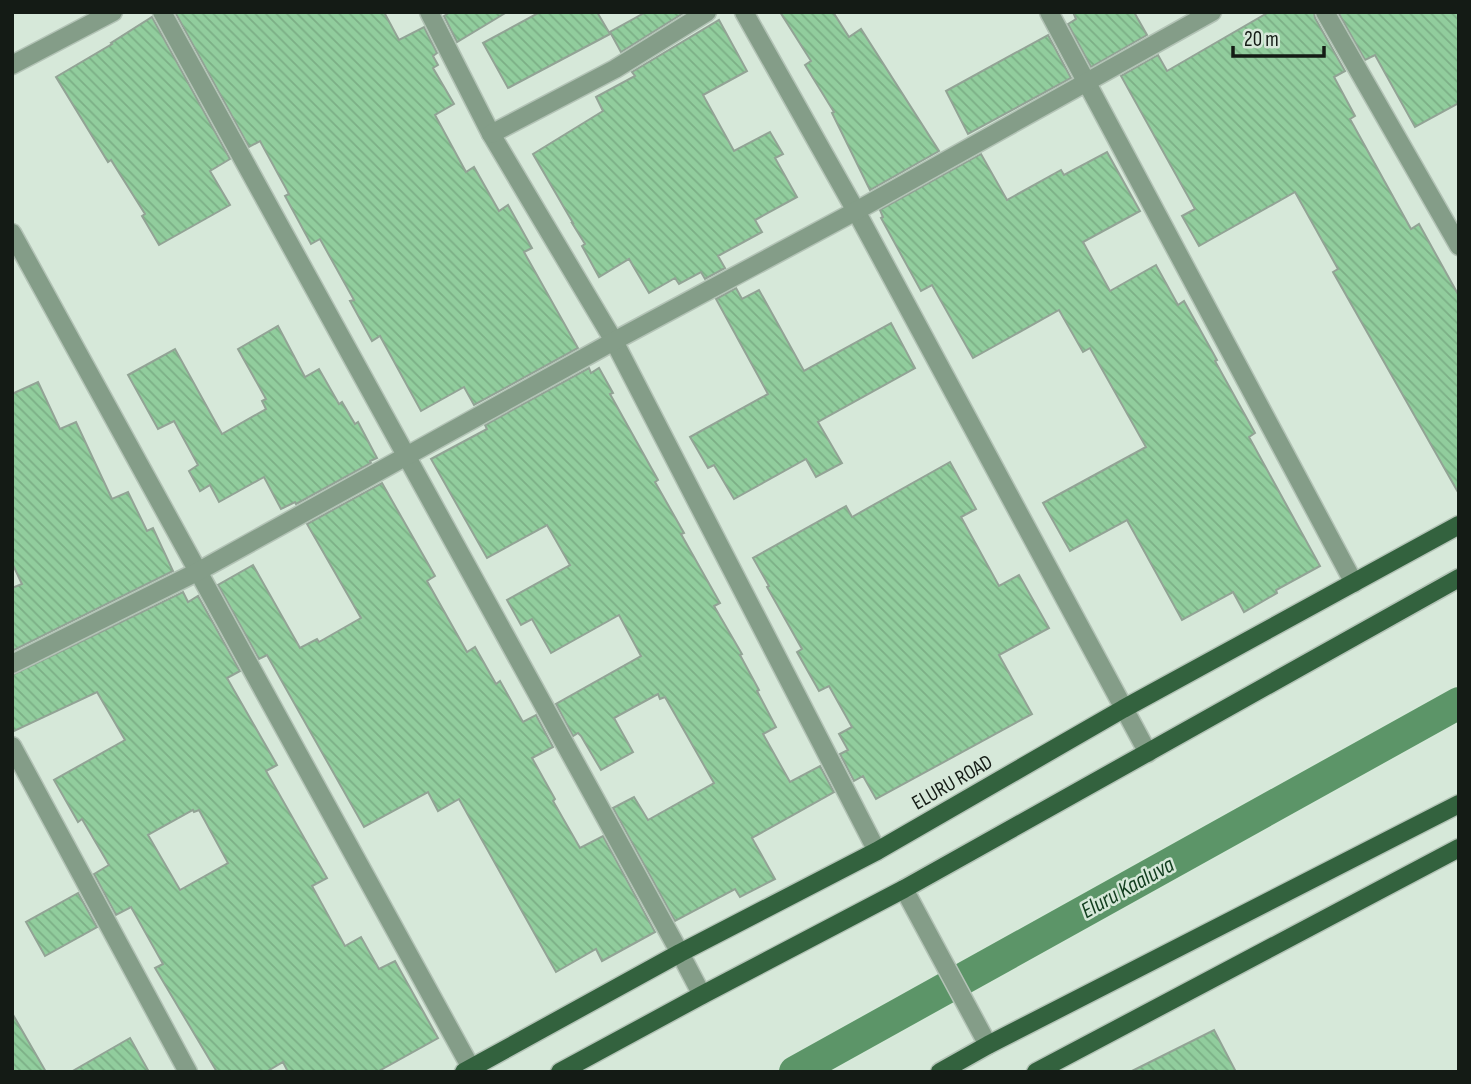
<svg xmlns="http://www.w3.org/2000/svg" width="1471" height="1084" viewBox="0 0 1471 1084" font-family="'Sofia Sans Condensed',sans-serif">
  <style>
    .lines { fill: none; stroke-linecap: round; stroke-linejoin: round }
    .canal { stroke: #5c9568; stroke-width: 32 }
    .building { fill: url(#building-back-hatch); stroke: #92a395; stroke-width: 2; fill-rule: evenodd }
    .minor-casing { stroke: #b3c3b6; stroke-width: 21 }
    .major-casing { stroke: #b3c3b6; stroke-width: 21 }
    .minor { stroke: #849d88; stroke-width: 18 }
    .major { stroke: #33623e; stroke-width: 18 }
    .labels { text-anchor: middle; stroke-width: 5; stroke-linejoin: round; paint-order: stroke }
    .street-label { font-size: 21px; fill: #141b15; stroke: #d6e8d9 }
    .water-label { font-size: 23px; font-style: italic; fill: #113d1e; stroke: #d6e8d9 }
  </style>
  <defs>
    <pattern id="building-back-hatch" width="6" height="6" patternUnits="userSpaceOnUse" patternTransform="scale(1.75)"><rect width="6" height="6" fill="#91cd9d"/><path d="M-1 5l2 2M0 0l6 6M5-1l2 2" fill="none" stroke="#7caf86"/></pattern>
  </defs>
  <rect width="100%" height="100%" fill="#d6e8d9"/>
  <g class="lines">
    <path class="canal" d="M795,1072l664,-369"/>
  </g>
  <g class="building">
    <path d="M175,12h209l15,28 25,-13 13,26 -4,3 5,9 -5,3 21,36 -19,11 31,57 8,-5 25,44 9,-6 24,43 -8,4 54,96 -104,57 -10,-18 -43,24 -41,-75 -8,5 -22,-40 4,-1 -34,-61 -9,5 -26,-48 4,-2 -29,-53 -11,6z"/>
    <path d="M450,12h57l-50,30 -13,-26z"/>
    <path d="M540,12h57l13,22 -102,54 -25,-45z"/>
    <path d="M646,12h39l-64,40 -11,-20z"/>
    <path d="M780,12h53l16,25 12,-8 78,122 -69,39 -38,-77 2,-1 -29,-47 6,-4z"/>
    <path d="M1073,12h61l13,23 -56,32 -23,-43 8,-5z"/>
    <path d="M1269,12h45l1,6 30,53 -11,6 21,39 -5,3 61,110 8,-5 40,72v198l-126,-222 5,-3 -43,-77 -96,54 -17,-30 13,-7 -74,-133 37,-21 9,16z"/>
    <path d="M1338,12h121v91l-44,24 -40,-72 -10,5z"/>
    <path d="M152,17l78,142 -20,12 20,34 -71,40 -17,-29 3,-2 -34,-54 -3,2 -52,-85 56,-33 -1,-1z"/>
    <path d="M719,20l28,51 -44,24 31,56 36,-19 13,22 -8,4 22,39 -42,23 7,12 -44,24 7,12 -20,11 -4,-7 -22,12 -4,-6 -26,15 -20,-34 -30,18 -17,-31 3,-2 -13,-21h1l-40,-69 70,-43 -7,-14 39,-21 -3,-4z"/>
    <path d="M1048,35l23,43 -103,56 -22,-43z"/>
    <path d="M1107,152l33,59 -57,31 27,49 46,-26 22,40 6,-4 33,59 -2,1 40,72 -6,4 71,129 -44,24 1,3 -33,19 -11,-20 -51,28 -55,-100 -57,31 -27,-48 103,-56 -56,-99 -7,4 -24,-42 -86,48 -41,-73 -11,6 -40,-73 2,-1 -3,-7 101,-56 26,46 54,-30 3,5z"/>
    <path d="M736,288l6,11 17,-9 45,81 87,-48 24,45 -97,54 24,41 -26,14 -10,-18 -72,40 -20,-34 -6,3 -18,-31 78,-43 -52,-95z"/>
    <path d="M278,326l27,51 14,-8 20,35 3,-2 13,22 3,-2 19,36 -7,3 1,2 -75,41 -1,-2 -14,7 -17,-32 -45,25 -9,-17 -10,6 -11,-20 9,-6 -24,-44 -16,8 -30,-54 47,-26 47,85 44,-25 -4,-8 4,-2 -28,-50z"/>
    <path d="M589,368l2,5 8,-5 14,25 -3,1 48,86 -3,2 29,51 -3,1 39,69 -6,3 28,48 -2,1 19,35 -2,1 19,36 -13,7 27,48 30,-16 14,26 -82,46 23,41 -35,18 -5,-8 -60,32 -62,-113 21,-11 14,23 66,-37 -49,-86 -5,2 -2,-5 -44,24 19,34 -32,18 -20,-34 -3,-3 -5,3 -17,-32 85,-48 -22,-41 -68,38 -19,-34 -11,6 -14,-25 63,-35 -23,-40 -60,33 -56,-99 56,-30 -2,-4z"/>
    <path d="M38,382l22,47 16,-7 36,77 16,-7 19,39 6,-3 20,43 -161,80v-63l10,-4 -10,-21v-169z"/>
    <path d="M950,462l26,47 -15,8 38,69 20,-11 30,53 -50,27 33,59 -156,85 -13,-23 -9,5 -14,-27 8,-4 -9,-16 13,-7 -23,-41 -10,5 -22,-39 5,-3 -35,-62 2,-1 -16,-28 93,-52 6,11z"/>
    <path d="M382,483l53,93 -8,5 40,71 8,-5 21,37 4,-3 23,41 13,-7 17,32 -21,11 23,41 -2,2 27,47 23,-12 52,96 -53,29 -6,-12 -40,23 -97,-173 -21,12 -10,-19 -64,35 -97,-172 -8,4 -41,-74 35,-20 47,83 17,-9 2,3 42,-24 -54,-94z"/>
    <path d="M183,592l5,10 10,-6 42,75 -13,7 50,87 -11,6 61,107 -15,8 33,60 16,-9 18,32 16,-8 43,77 -61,34h-89l-5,-10 -17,10h-49l-62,-104 8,-4 -32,-57 -15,8 -22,-41 15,-9 -27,-46 -4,3 -24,-42 71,-40 -28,-48 -85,40v-57zM193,810l1,2 5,-2 29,53 -48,27 -32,-55z"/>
    <path d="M78,893l19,34 -52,29 -19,-34z"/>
    <path d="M12,1013l34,59h-34z"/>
    <path d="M1214,1030l22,42h-106z"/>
    <path d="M130,1038l19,34h-78z"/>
  </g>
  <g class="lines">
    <defs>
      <g id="minor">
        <path d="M162,12l518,941 22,42"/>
        <path d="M429,12l62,122 123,207 263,510"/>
        <path d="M744,12l112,199 292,542"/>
        <path d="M1049,12l305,571"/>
        <path d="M1325,12l134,234"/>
        <path d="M12,65l101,-53"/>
        <path d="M491,134l124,-65 92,-57"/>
        <path d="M12,233l459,835"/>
        <path d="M12,664l187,-93 415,-230 242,-130 356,-199"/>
        <path d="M12,746l176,326"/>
        <path d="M904,889l84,156"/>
      </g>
      <g id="major">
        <path d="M464,1072l216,-119 197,-102 246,-142 336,-184"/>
        <path d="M560,1072l142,-77 202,-106 555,-311"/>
        <path d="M940,1072l48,-27 471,-241"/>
        <path d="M1036,1072l423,-224"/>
      </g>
    </defs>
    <use href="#minor" class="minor-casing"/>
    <use href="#major" class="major-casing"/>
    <use href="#minor" class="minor"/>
    <use href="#major" class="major"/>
  </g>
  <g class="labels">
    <g class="street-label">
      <text transform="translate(952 782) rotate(-30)" y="7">ELURU ROAD</text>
    </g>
    <g class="water-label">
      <text transform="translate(1127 887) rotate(-29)" y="8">Eluru Kaaluva</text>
    </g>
  </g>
  <rect width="1471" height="1084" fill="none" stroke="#141b15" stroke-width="28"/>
  <path d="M1233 46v10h91v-10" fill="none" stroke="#141b15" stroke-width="3.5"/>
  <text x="1244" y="46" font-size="21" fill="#141b15" stroke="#d6e8d9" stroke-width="5" paint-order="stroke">20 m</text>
</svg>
